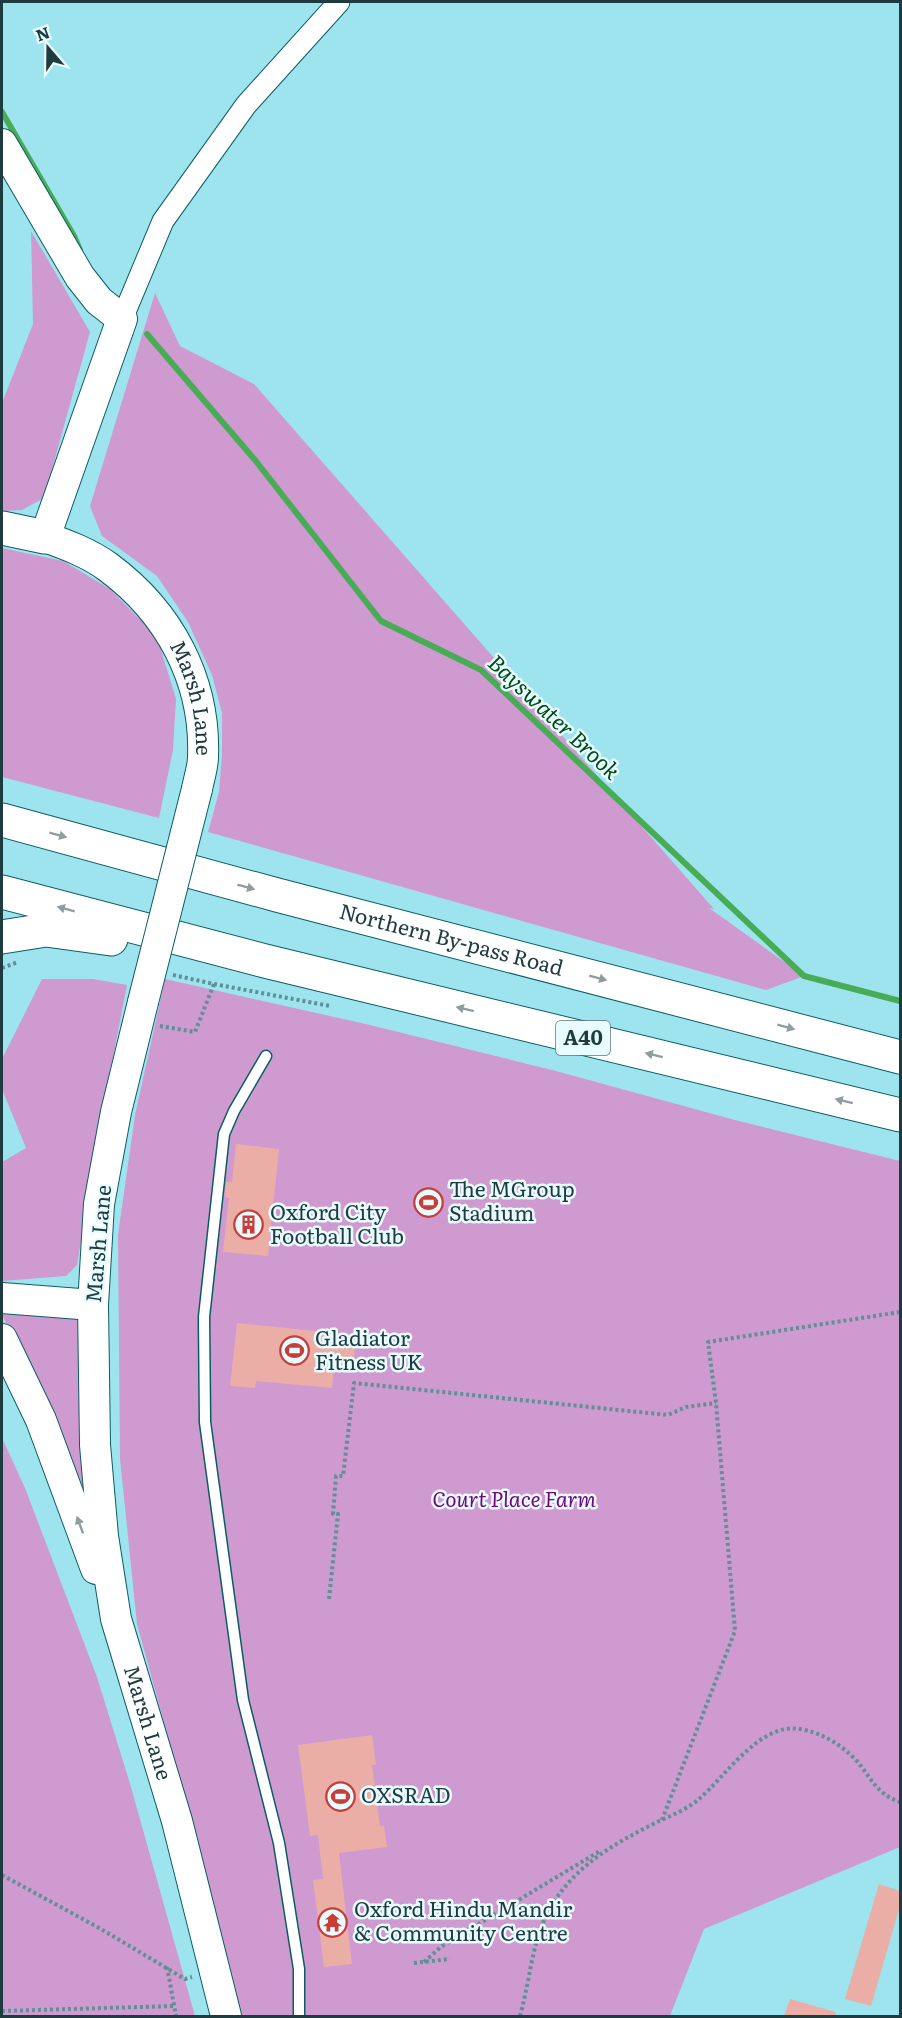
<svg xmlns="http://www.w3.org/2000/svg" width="902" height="2018" viewBox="0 0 902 2018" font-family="Literata,serif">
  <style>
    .green { fill: #cf9acf }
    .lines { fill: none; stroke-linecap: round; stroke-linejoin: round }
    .stream { stroke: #48ac57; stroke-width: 6 }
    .building { fill: #eaaea7 }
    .lane-casing { stroke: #0b5d65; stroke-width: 13 }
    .street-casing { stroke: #0b5d65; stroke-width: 23 }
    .secondary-casing { stroke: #0b5d65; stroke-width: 32 }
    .highway-casing { stroke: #0b5d65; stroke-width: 35 }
    .path { stroke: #5f9097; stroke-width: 4; stroke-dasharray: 3 3; stroke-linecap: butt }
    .lane { stroke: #fff; stroke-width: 10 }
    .street { stroke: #fff; stroke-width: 21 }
    .secondary { stroke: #fff; stroke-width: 30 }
    .highway { stroke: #fff; stroke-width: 33 }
    .secondary-bridge-casing { stroke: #0b5d65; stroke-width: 32; stroke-linecap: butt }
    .secondary-bridge { stroke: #fff; stroke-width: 30 }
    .oneway { fill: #8e9d9f }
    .labels { text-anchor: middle; stroke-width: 5; stroke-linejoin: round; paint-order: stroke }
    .shield { fill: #e8fcff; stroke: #5b7579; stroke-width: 1.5 }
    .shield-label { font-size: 20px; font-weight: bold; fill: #1e3b3f }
    .street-label { font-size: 21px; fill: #1e3b3f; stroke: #e8fcff }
    .poi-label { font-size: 21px; fill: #1e3b3f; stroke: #e8fcff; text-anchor: start }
    .park-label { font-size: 21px; font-style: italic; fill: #76037a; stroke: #e8fcff }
    .water-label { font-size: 22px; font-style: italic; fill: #004b13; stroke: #e8fcff }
  </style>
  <rect width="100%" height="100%" fill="#9ee4ee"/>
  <g class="green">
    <path d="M31,231l59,101 -46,166 -22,12 -20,1v-108l31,-79z"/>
    <path d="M155,293l25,53 74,38 460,525 -5,-1 95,68 -38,14 -558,-158 11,-40 3,-38v-41l-10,-38 -24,-53 -31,-46 -55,-40 -12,-30z"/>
    <path d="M2,548l61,13 47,28 47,48 19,62 -3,51 -14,68 -157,-41z"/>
    <path d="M42,979h51l34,6 -24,124 -26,156 -11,11 -64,5v-119l24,-14 -24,-59v-30z"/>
    <path d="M165,979l205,46 186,46 175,48 169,42v686l-196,82 -34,87h-427l-6,-5 -53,-215 -47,-172 -17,-165 -2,-224 17,-120z"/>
    <path d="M2,1310l76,6 6,10 10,205 -44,-120 -48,-96z"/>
    <path d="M2,1438l23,50 72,189 34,110 64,229h-193z"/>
  </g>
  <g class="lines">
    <g class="stream">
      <path d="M2,112l72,124 6,14"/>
      <path d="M147,334l108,126 126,161 100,49 323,306 96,25"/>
    </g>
  </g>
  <g class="building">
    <path d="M236,1144l43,5 -11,107 -45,-4 6,-54 -4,-1 1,-15h6z"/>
    <path d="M237,1323l119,12 -3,34 -19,-2 -2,21 -76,-7 -1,7 -25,-2z"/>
    <path d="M372,1735l4,30h-4l8,61h4l3,21 -48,6 13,111 -28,3 -11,-87 10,-1 -5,-44 -8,1 -12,-91z"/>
    <path d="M879,1884l21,7v15l-29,100 -26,-7z"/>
    <path d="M790,1999l46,13 -1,4h-51z"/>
  </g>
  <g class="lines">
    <defs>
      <path id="lane" d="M266,1056l-32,55 -10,23 -20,183 1,105 38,278 36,143 20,126v47"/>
      <path id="street" d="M122,319l41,-98 83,-116 93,-103"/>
      <g id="secondary">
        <path id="s1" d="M2,144l78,133 19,24 23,18 -77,218c22,8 44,16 63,30 61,45 98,113 95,190 0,10 -4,21 -6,32"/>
        <path id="s2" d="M143,1002l-27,110 -17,92 -6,101 2,140 8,91 13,83 61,202 49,195"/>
        <path d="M2,1298l91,7"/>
        <path d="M2,1339l39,81 55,149"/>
      </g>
      <g id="highway">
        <path d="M2,528l43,9"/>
        <path id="s3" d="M2,820l275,75 623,162"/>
        <path d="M2,892l263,69 635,154"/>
        <path d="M2,937l44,-7 65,9"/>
      </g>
    </defs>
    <use href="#lane" class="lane-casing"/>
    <use href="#street" class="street-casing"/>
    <use href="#secondary" class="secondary-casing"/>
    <use href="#highway" class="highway-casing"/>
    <g class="path">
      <path d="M2,968l16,-6"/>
      <path d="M173,975l41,9 116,22"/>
      <path d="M160,1026l35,6 19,-48"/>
      <path d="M329,1599l9,-85h-5l3,-38h7l11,-93 314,32 18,-8 30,-4"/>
      <path d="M662,1820l73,-189 -19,-228 -8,-61 192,-30"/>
      <path d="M2,1875l99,54 84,50 7,-2"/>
      <path d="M424,1962l18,-16 158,-95"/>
      <path d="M414,1963l36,-4"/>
      <path d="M167,1967l9,49"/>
      <path d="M2,2011l172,-5"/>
      <path d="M520,2016c11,-39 12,-82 35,-116 26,-38 61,-57 100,-77 15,-7 31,-13 44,-24 26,-22 61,-77 101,-70 22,4 40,15 55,30 16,17 19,34 45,43"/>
    </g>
    <use href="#lane" class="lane"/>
    <use href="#street" class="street"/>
    <use href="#secondary" class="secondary"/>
    <use href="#highway" class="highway"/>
    <defs>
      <path id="secondary-bridge" d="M143,1002l54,-213"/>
    </defs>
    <use href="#secondary-bridge" class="secondary-bridge-casing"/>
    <use href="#secondary-bridge" class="secondary-bridge"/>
  </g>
  <defs><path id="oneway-solid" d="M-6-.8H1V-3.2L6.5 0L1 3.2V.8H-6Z" transform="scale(1.5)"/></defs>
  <g class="oneway">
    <use href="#oneway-solid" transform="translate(58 835) rotate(15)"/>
    <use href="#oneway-solid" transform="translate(246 887) rotate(15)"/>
    <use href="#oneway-solid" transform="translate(66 909) rotate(-165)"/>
    <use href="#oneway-solid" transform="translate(598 978) rotate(15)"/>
    <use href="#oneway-solid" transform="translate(465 1009) rotate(-166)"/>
    <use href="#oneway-solid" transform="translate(786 1027) rotate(15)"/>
    <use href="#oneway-solid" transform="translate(654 1055) rotate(-166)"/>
    <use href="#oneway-solid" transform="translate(844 1101) rotate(-166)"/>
    <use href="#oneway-solid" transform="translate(80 1525) rotate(-110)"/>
  </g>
  <defs>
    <symbol id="stadium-ring" viewBox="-11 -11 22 22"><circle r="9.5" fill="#e8fcff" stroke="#ca3c38" stroke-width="1.5"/><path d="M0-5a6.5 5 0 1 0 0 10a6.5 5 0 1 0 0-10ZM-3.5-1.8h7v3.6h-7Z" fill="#ca3c38"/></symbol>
    <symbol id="building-ring" viewBox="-11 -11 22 22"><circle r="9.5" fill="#e8fcff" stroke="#ca3c38" stroke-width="1.5"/><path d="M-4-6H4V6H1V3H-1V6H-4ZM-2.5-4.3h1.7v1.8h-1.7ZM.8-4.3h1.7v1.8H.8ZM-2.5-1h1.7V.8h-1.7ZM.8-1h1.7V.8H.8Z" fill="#ca3c38"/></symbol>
    <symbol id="temple-ring" viewBox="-11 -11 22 22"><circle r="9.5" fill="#e8fcff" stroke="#ca3c38" stroke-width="1.5"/><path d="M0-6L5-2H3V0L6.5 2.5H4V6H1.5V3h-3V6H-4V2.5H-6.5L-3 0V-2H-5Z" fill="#ca3c38"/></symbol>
  </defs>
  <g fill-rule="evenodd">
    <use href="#stadium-ring" x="412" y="1186" width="33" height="33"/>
    <use href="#building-ring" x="232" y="1208" width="33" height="33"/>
    <use href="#stadium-ring" x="278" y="1334" width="33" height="33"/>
    <use href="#stadium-ring" x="324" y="1780" width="33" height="33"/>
    <use href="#temple-ring" x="316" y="1906" width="33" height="33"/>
  </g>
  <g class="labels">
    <rect class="shield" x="556" y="1021" width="54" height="34" rx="4.5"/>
    <g class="shield-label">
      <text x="583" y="1045">A40</text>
    </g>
    <g class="street-label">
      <text dy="7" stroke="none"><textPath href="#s1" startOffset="676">Marsh Lane</textPath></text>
      <text dy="7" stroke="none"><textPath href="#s3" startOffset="465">Northern By-pass Road</textPath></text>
      <text transform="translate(99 1244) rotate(-85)" y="7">Marsh Lane</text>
      <text dy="7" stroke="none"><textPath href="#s2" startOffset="732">Marsh Lane</textPath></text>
    </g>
    <g class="poi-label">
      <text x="449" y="1197">The MGroup<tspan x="449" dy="24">Stadium</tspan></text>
      <text x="270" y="1220">Oxford City<tspan x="270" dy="24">Football Club</tspan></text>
      <text x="315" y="1346">Gladiator<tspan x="315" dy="24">Fitness UK</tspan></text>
      <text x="361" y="1803">OXSRAD</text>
      <text x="354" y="1917">Oxford Hindu Mandir<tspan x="354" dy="24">&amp; Community Centre</tspan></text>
    </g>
    <g class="park-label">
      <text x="514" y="1507">Court Place Farm</text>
    </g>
    <g class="water-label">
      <text transform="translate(554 717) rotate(43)" y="8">Bayswater Brook</text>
    </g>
  </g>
  <rect width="902" height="2018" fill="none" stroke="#1e3b3f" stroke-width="6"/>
  <g transform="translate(48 48) rotate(340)" stroke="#e8fcff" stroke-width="4.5" paint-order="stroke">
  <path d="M0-4.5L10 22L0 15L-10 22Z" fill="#1e3b3f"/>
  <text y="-9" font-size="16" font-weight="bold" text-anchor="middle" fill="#1e3b3f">N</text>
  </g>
</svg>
